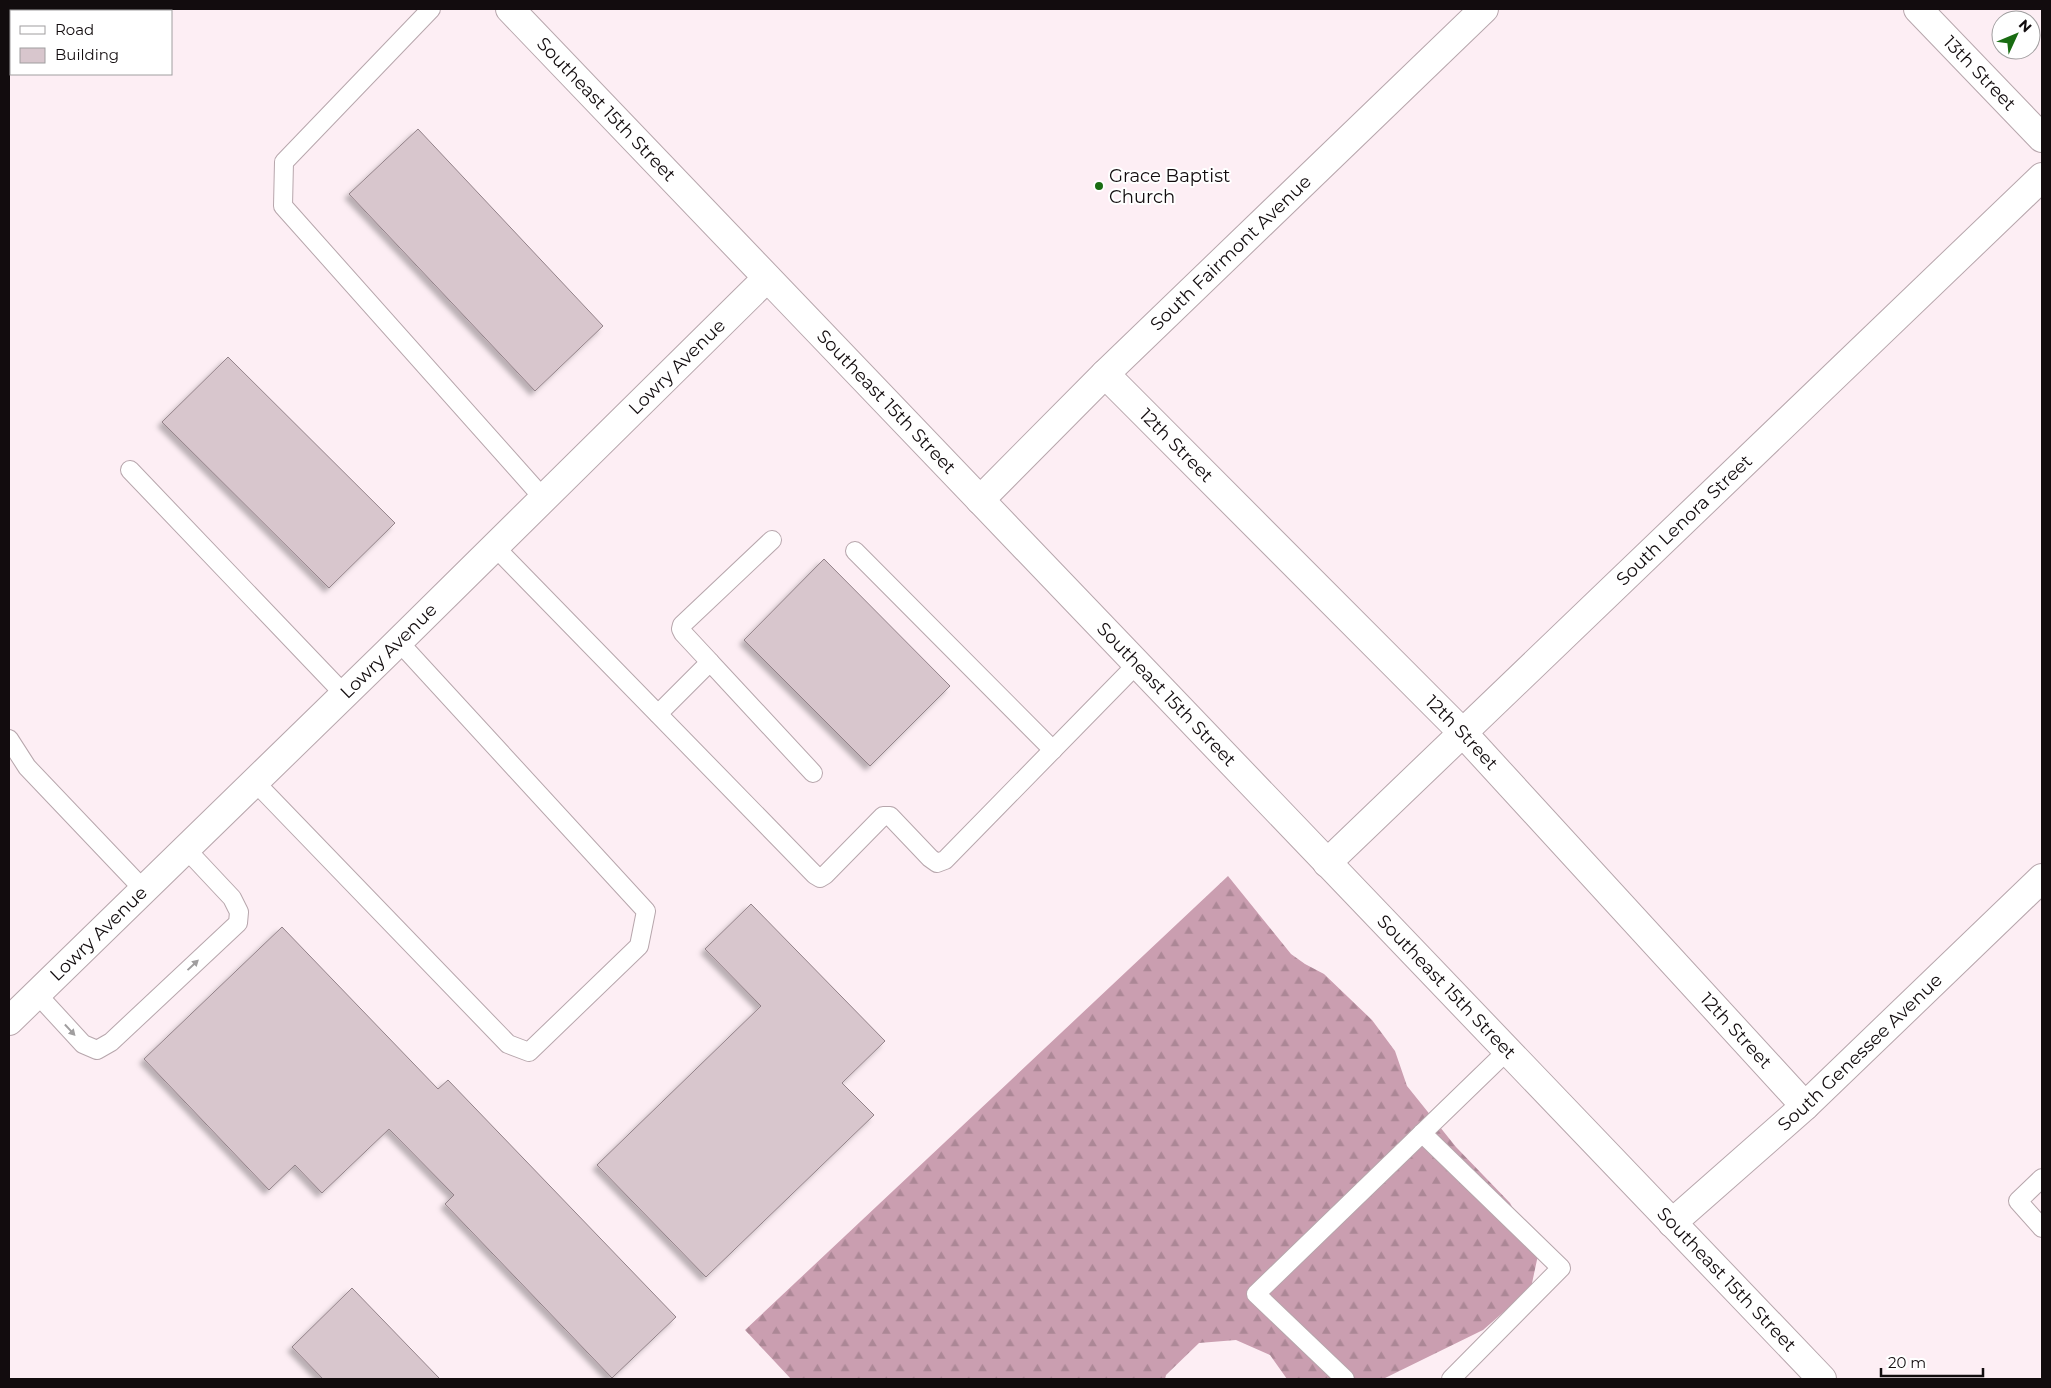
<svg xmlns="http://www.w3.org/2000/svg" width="2051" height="1388" viewBox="0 0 2051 1388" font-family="Montserrat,sans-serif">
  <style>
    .forest { fill: url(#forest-firs) }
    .building { fill: #d8c6cd; stroke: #938289; filter: url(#shadow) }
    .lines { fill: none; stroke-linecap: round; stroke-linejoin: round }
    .lane-casing { stroke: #b7a6ac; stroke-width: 20 }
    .street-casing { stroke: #b7a6ac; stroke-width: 30 }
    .secondary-casing { stroke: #b7a6ac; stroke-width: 30 }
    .lane { stroke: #fff; stroke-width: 18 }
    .street { stroke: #fff; stroke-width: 28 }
    .secondary { stroke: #fff; stroke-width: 28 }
    .oneway { fill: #a09e9f }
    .poi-dot { fill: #196c12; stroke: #fff; stroke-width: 2 }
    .labels { text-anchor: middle; stroke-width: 4; stroke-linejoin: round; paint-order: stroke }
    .street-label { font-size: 18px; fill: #120c0e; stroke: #fff }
    .poi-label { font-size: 18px; fill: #120c0e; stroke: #fff; text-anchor: start }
  </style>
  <defs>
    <pattern id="forest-firs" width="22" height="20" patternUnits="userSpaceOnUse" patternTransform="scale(1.25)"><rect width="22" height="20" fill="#ca9eb0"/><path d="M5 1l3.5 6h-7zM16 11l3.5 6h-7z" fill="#ac8796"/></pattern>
    <filter id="shadow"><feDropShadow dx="-4.5" dy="4.5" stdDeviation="2.5" flood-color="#0004"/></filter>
  </defs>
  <rect width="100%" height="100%" fill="#fdeef4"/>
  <path class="forest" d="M1228,876l63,78 14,10 19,10 48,46 23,31 12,35 49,61 54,56 28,52 -7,33 -48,42 -100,49h-96l-17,-24 -34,-15 -37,3 -33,32 -1,4h-374l-46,-49z"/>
  <g class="building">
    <path d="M418,129l185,197 -68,65 -186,-197z"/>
    <path d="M228,357l167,166 -66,65 -167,-166z"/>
    <path d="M824,559l126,127 -80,80 -126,-126z"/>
    <path d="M751,904l134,137 -43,42 32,32 -168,162 -109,-112 164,-159 -56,-57z"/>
    <path d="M282,927l156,162 10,-9 228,237 -64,61 -167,-174 9,-9 -65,-66 -67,64 -27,-28 -26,25 -125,-131z"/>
    <path d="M352,1288l87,90 -2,1h-114l-31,-32z"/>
  </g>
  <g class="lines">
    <defs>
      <g id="lane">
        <path d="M431,9l-147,153 -1,44 261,293"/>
        <path d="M130,470l215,225"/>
        <path d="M495,547l320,328 5,3 5,-3 58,-59h7l40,42 7,5 8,-3 192,-196"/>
        <path d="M855,551l198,199"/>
        <path d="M710,662l-27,-29 -2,-4 1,-4 90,-85"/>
        <path d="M658,714l52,-52 103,111"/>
        <path d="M9,739l18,28 117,123"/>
        <path d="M255,782l253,262 21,8 110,-106 7,-35 -247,-269"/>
        <path d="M37,994l46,50 14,6 14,-8 127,-119 1,-11 -7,-14 -46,-49"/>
        <path d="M1422,1133l139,135 -110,111"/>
        <path d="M2042,1178l-24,23 24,27"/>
        <path d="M1345,1379l-89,-85 251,-243"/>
      </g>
      <g id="street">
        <path id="s1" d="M1918,9l124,129"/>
        <path id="s2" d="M1105,374l357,358 343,374"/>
        <path id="s3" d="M980,500l125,-126 379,-365"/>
        <path id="s4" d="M1327,863l715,-686"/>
        <path id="s5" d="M9,1021l379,-369 379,-374"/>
        <path id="s6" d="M1672,1223l133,-117 237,-228"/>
      </g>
      <g id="secondary">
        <path id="s7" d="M510,9l1312,1370"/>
      </g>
    </defs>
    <use href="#lane" class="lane-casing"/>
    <use href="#street" class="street-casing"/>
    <use href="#secondary" class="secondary-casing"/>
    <use href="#lane" class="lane"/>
    <use href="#street" class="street"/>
    <use href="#secondary" class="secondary"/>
  </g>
  <defs><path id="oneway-solid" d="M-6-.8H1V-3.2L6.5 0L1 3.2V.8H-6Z" transform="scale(1.25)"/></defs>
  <g class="oneway">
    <use href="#oneway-solid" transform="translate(193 965) rotate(-43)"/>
    <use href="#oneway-solid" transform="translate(70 1030) rotate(47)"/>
  </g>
  <circle class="poi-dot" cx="1099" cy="186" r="5"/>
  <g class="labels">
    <g class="street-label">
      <text dy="6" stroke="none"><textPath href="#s1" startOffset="89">13th Street</textPath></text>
      <text dy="6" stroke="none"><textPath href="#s7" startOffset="139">Southeast 15th Street</textPath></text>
      <text dy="6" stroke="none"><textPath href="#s3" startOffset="352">South Fairmont Avenue</textPath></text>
      <text dy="6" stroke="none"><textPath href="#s5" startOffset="935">Lowry Avenue</textPath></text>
      <text dy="6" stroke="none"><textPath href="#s7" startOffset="544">Southeast 15th Street</textPath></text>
      <text dy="6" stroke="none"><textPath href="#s2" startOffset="101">12th Street</textPath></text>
      <text dy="6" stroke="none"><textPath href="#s4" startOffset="495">South Lenora Street</textPath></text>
      <text dy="6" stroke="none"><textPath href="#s5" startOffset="530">Lowry Avenue</textPath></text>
      <text dy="6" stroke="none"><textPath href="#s7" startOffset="949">Southeast 15th Street</textPath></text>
      <text dy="6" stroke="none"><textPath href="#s2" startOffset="506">12th Street</textPath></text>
      <text dy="6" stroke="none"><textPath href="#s5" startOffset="125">Lowry Avenue</textPath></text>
      <text dy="6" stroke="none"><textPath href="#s7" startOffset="1354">Southeast 15th Street</textPath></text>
      <text dy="6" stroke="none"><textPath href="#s2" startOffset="911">12th Street</textPath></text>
      <text dy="6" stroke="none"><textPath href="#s6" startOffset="254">South Genessee Avenue</textPath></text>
      <text dy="6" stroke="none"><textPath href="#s7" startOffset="1759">Southeast 15th Street</textPath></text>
    </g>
    <g class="poi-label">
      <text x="1109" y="182">Grace Baptist<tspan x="1109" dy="21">Church</tspan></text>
    </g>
  </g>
  <rect width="2051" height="1388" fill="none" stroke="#120c0e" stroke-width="20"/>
  <rect x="10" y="10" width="162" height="65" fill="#ffffff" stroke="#a09e9f"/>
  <rect x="20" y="26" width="25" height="8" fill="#ffffff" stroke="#a09e9f"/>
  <text x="55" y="35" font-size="15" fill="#120c0e">Road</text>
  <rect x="20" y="48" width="25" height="15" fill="#d8c6cd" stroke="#a09e9f"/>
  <text x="55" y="60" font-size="15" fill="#120c0e">Building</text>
  <g transform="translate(2016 35) rotate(46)"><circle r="24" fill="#ffffff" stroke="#a09e9f"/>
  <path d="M0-4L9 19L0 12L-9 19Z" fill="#196c12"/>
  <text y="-8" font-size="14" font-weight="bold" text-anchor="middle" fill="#120c0e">N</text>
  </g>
  <path d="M1881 1368v8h102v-8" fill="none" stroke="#120c0e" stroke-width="2.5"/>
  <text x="1888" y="1368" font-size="15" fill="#120c0e" stroke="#ffffff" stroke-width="4" paint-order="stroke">20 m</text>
</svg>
